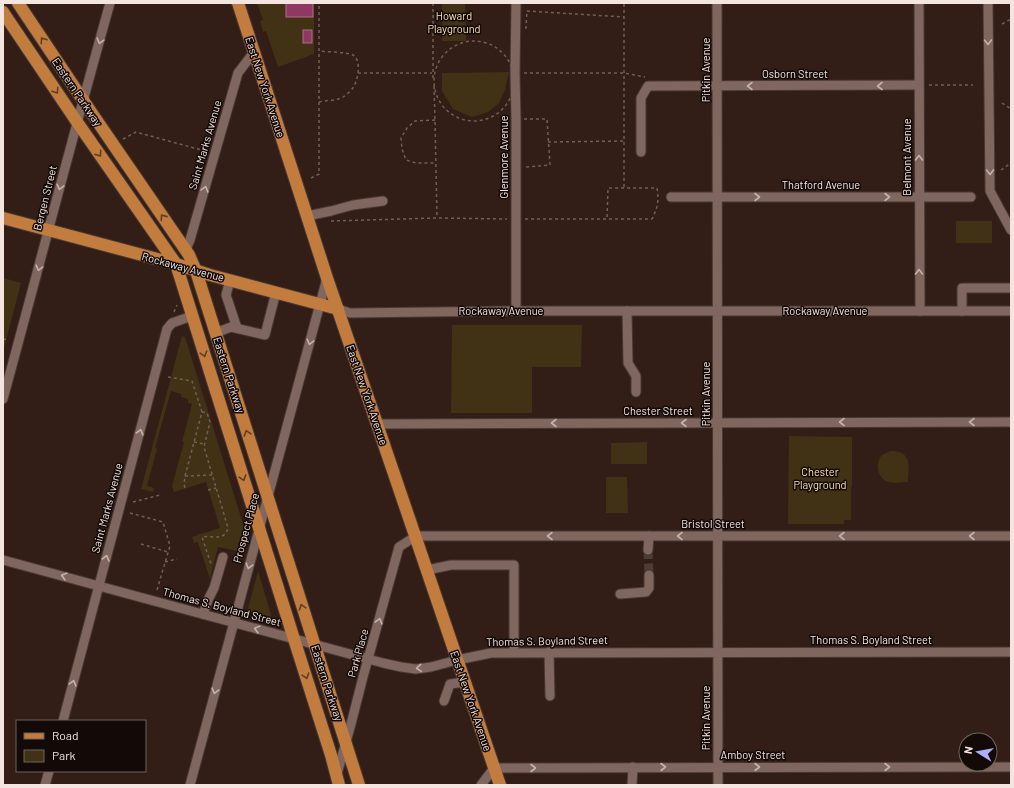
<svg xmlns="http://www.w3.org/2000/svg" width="1014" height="788" viewBox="0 0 1014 788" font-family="Barlow,sans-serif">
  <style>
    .green { fill: #413215 }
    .water { fill: #8f3863; stroke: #ad6c89 }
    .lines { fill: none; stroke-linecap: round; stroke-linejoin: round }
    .minor-tunnel { stroke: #4f3b35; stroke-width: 9; stroke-dasharray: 9 4.5; stroke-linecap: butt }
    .minor-casing { stroke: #483834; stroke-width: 11 }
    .major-casing { stroke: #483834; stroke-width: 14 }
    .path { stroke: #725f59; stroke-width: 1.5; stroke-dasharray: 3 3; stroke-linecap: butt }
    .minor { stroke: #7f665e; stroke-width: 9 }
    .major { stroke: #c27d3e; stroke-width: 12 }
    .oneway { stroke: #623e20 }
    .oneway2 { stroke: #c5b2ad }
    .labels { text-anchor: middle; stroke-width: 3; stroke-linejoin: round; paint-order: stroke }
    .park-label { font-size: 11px; fill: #f8e0b4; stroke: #130a07 }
    .street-label { font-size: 11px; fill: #f4e5e1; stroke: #130a07 }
  </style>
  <rect width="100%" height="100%" fill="#321d17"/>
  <g class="green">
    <path d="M257,3h57v51l-36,13 -12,-36 -3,1 -3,-11 3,-1z"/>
    <path d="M442,3h23l1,38h-24z"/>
    <path d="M509,72l-4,18 -6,13 -11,9 -16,5 -19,-8 -11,-18v-18z"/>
    <rect x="956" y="221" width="36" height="22"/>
    <path d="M3,278l18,5 -18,69z"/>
    <path d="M452,325h130l-1,42h-49v46h-81z"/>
    <path d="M182,336l3,1 59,190 -7,24 -19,-4 -8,32 -12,-37 -4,1 -2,-6 6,-2v-1h3l19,-6 -14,-46 -32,10 -2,-6 12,-44h-2l10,-38 -4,-1v-4l-7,-2v-3l-10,-3 -16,57 2,1 -10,37 7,2 -1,4 -12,-3z"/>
    <path d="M789,436l63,1v49l-1,1v33h-7v4h-56z"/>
    <path d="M647,442v22h-36v-21z"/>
    <path d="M891,451c21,0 18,15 17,31 -6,0 -16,2 -22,-1 -9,-5 -11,-19 -4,-26 3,-2 6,-3 9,-4z"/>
    <path d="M606,477h21l1,36h-22z"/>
    <path d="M258,571l14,47 -25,-6z"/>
  </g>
  <g class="water">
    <rect x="286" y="3" width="27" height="14"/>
    <rect x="303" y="30" width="9" height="13"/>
  </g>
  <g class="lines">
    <path class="minor-tunnel" d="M648,550l1,25"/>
    <defs>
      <g id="minor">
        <path d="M516,3l-1,70 1,46v192"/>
        <path d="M717,3l1,782"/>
        <path d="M919,3l1,308"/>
        <path d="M988,3l2,188 21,39"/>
        <path d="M641,152v-54l7,-12 271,-1"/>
        <path d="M671,197h300"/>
        <path d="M307,216l24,-5 22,-6 30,-4"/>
        <path d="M186,249l4,-9 48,-167 16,-21"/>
        <path d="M230,280l-4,15 11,33"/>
        <path d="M338,309l12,4 166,-2h495"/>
        <path d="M627,311l1,52 8,13v16"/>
        <path d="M962,311v-23h49"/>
        <path d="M215,333l16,-6 34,8 11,-43"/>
        <path d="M3,399c36,-132 70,-264 107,-396"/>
        <path d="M377,424l634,-2"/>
        <path d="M648,550l1,-14"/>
        <path d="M3,560l380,103 18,4 15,2 15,-2 26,-7 34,-7 520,-1"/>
        <path d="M427,570l24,-5h63v87"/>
        <path d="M620,594l26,-2 3,-4v-13"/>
        <path d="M203,614l5,-14 6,-12 9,-31"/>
        <path d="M549,652l1,44"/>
        <path d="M444,701l6,-17 15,-2"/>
        <path d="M63,721l104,-392 5,-6 20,-7"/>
        <path d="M337,774l14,-50 12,-47 36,-130 17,-11h595"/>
        <path d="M45,785l4,-14"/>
        <path d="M190,785l137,-507"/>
        <path d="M481,785l13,-17 517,-1"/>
        <path d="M632,785l1,-18"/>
      </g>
      <g id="major">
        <path d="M18,3l75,112 96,140 7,16 163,514"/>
        <path d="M238,3l16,49 73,226 50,146 123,361"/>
        <path d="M3,12l74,110 99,142 118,375 37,116 8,30"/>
        <path d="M3,218l173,46 34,11 128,34"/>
      </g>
    </defs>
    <use href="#minor" class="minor-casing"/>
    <use href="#major" class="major-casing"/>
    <g class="path">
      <path d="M433,3v78"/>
      <path d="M1002,24l9,-5"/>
      <path d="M525,28h1l1,-17 97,6"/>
      <circle cx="474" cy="81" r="40"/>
      <path d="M358,73h74"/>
      <path d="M524,73h100l21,4"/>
      <path d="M929,85h44"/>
      <path d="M434,86l1,34 2,98"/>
      <path d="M319,102c7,-2 18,-1 24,-5 3,-2 7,-5 9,-8 6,-7 10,-29 1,-34 -5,-3 -26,-3 -34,-4"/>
      <path d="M1002,103l9,6"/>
      <path d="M524,119h23l3,46 -24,2"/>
      <path d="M435,120l-20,1 -8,7 -6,10 1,11 4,11 10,3h20"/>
      <path d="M123,139l13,-7 69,19"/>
      <path d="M548,142l76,-1"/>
      <path d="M1001,170l10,-7"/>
      <path d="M311,178l8,-4v-171"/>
      <path d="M624,187v-184"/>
      <path d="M525,219h127c6,-12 7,-19 5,-31h-49l-1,31"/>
      <path d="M331,221l106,-3 70,1"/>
      <path d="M174,312l3,-7"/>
      <path d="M3,339l6,1"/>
      <path d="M168,377l24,4 10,31 -17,64 -1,8 1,4"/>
      <path d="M202,412l5,1 3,9 -6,25 24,81c-4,14 -16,7 -26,9l9,27"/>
      <path d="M194,442l10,2"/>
      <path d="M185,476l27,-1"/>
      <path d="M208,490l8,-2"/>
      <path d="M133,502l27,-7"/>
      <path d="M130,513l33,9 7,24 -13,44"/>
      <path d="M141,544l27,8"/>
      <path d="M165,562l12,-3"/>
    </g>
    <use href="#minor" class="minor"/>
    <use href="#major" class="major"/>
  </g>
  <defs><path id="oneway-chevron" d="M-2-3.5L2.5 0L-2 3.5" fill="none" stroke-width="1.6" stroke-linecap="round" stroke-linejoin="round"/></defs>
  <g class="oneway">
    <use href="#oneway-chevron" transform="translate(43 40) rotate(-124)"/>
    <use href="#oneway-chevron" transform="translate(56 91) rotate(56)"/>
    <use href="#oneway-chevron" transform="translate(99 154) rotate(55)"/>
    <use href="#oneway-chevron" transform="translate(163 217) rotate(-125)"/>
    <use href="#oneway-chevron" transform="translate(204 354) rotate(73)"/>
    <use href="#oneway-chevron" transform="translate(247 433) rotate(-108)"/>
    <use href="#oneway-chevron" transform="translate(243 478) rotate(73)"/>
    <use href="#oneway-chevron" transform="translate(302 607) rotate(-108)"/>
    <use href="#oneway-chevron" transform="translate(306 676) rotate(72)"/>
  </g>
  <g class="oneway2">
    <use href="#oneway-chevron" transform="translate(100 41) rotate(106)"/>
    <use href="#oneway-chevron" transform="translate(988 42) rotate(89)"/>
    <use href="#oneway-chevron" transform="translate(750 86) rotate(180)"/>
    <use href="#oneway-chevron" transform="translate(880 86) rotate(180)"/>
    <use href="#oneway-chevron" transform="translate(919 158) rotate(-90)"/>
    <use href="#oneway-chevron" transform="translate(990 172) rotate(89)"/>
    <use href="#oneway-chevron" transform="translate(60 187) rotate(104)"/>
    <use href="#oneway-chevron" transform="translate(205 189) rotate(-74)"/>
    <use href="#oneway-chevron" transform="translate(757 197)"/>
    <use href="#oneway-chevron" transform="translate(887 197)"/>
    <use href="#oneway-chevron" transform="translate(39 268) rotate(105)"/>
    <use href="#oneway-chevron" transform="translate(919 272) rotate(-90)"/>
    <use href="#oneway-chevron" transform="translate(310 342) rotate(105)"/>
    <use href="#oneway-chevron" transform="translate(842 422) rotate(180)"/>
    <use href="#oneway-chevron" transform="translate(972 422) rotate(180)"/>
    <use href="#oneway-chevron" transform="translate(554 423) rotate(180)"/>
    <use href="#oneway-chevron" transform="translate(684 423) rotate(180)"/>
    <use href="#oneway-chevron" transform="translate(140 432) rotate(-75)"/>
    <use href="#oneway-chevron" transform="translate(550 536) rotate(-180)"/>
    <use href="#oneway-chevron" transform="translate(680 536) rotate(-180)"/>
    <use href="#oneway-chevron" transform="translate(842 536) rotate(180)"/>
    <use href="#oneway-chevron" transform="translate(972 536) rotate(180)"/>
    <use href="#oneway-chevron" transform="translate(106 558) rotate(-75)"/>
    <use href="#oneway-chevron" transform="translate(249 566) rotate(105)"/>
    <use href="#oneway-chevron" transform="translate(64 576) rotate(-165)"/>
    <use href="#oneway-chevron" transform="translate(379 621) rotate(-75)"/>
    <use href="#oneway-chevron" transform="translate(257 629) rotate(-165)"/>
    <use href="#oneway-chevron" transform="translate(419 668) rotate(175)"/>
    <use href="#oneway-chevron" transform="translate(73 683) rotate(-75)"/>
    <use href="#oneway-chevron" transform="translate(215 691) rotate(105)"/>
    <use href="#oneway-chevron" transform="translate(663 767)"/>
    <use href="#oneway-chevron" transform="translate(757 767)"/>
    <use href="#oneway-chevron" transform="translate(887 767)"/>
    <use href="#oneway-chevron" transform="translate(533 768)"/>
  </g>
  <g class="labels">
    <g class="park-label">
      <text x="454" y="20">Howard<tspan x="454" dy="13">Playground</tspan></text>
      <text x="820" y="476">Chester<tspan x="820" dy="13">Playground</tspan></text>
    </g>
    <g class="street-label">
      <text transform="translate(706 70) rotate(-90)" y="4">Pitkin Avenue</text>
      <text x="795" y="78">Osborn Street</text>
      <text transform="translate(265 87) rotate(72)" y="4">East New York Avenue</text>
      <text transform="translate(77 92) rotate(56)" y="4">Eastern Parkway</text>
      <text transform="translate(205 145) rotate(-74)" y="4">Saint Marks Avenue</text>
      <text transform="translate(504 157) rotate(-90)" y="4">Glenmore Avenue</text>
      <text transform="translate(907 157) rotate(-90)" y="4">Belmont Avenue</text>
      <text x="821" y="189">Thatford Avenue</text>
      <text transform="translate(45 198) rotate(-76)" y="4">Bergen Street</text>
      <text transform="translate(183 267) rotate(15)" y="4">Rockaway Avenue</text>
      <text x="501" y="315">Rockaway Avenue</text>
      <text x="825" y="315">Rockaway Avenue</text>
      <text transform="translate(229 375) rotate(72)" y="4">Eastern Parkway</text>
      <text transform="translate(706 394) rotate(-90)" y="4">Pitkin Avenue</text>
      <text transform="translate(367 395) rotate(71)" y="4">East New York Avenue</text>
      <text x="658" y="415">Chester Street</text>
      <text transform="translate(107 508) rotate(-75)" y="4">Saint Marks Avenue</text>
      <text x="713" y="528">Bristol Street</text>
      <text transform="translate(246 528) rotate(-75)" y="4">Prospect Place</text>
      <text transform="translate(222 607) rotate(15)" y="4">Thomas S. Boyland Street</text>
      <text x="871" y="644">Thomas S. Boyland Street</text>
      <text transform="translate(547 641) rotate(-1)" y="4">Thomas S. Boyland Street</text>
      <text transform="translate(358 653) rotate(-74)" y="4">Park Place</text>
      <text transform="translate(327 683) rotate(72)" y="4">Eastern Parkway</text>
      <text transform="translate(471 701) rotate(71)" y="4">East New York Avenue</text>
      <text transform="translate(706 718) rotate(-90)" y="4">Pitkin Avenue</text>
      <text x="753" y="759">Amboy Street</text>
    </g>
  </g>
  <rect width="1014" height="788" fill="none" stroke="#f4e5e1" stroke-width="8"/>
  <rect x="16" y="720" width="130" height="52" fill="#130a07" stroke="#6d625e"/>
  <rect x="24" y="733" width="20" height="6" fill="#c27d3e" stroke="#6d625e"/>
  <text x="52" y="740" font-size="12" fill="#f4e5e1">Road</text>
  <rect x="24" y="750" width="20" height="12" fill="#413215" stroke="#6d625e"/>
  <text x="52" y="760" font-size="12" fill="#f4e5e1">Park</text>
  <g transform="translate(978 752) rotate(281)"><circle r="19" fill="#130a07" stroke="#6d625e"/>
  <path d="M0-3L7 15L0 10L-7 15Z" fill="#afaefa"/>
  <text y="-6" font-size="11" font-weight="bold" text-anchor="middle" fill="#f4e5e1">N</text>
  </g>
</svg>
